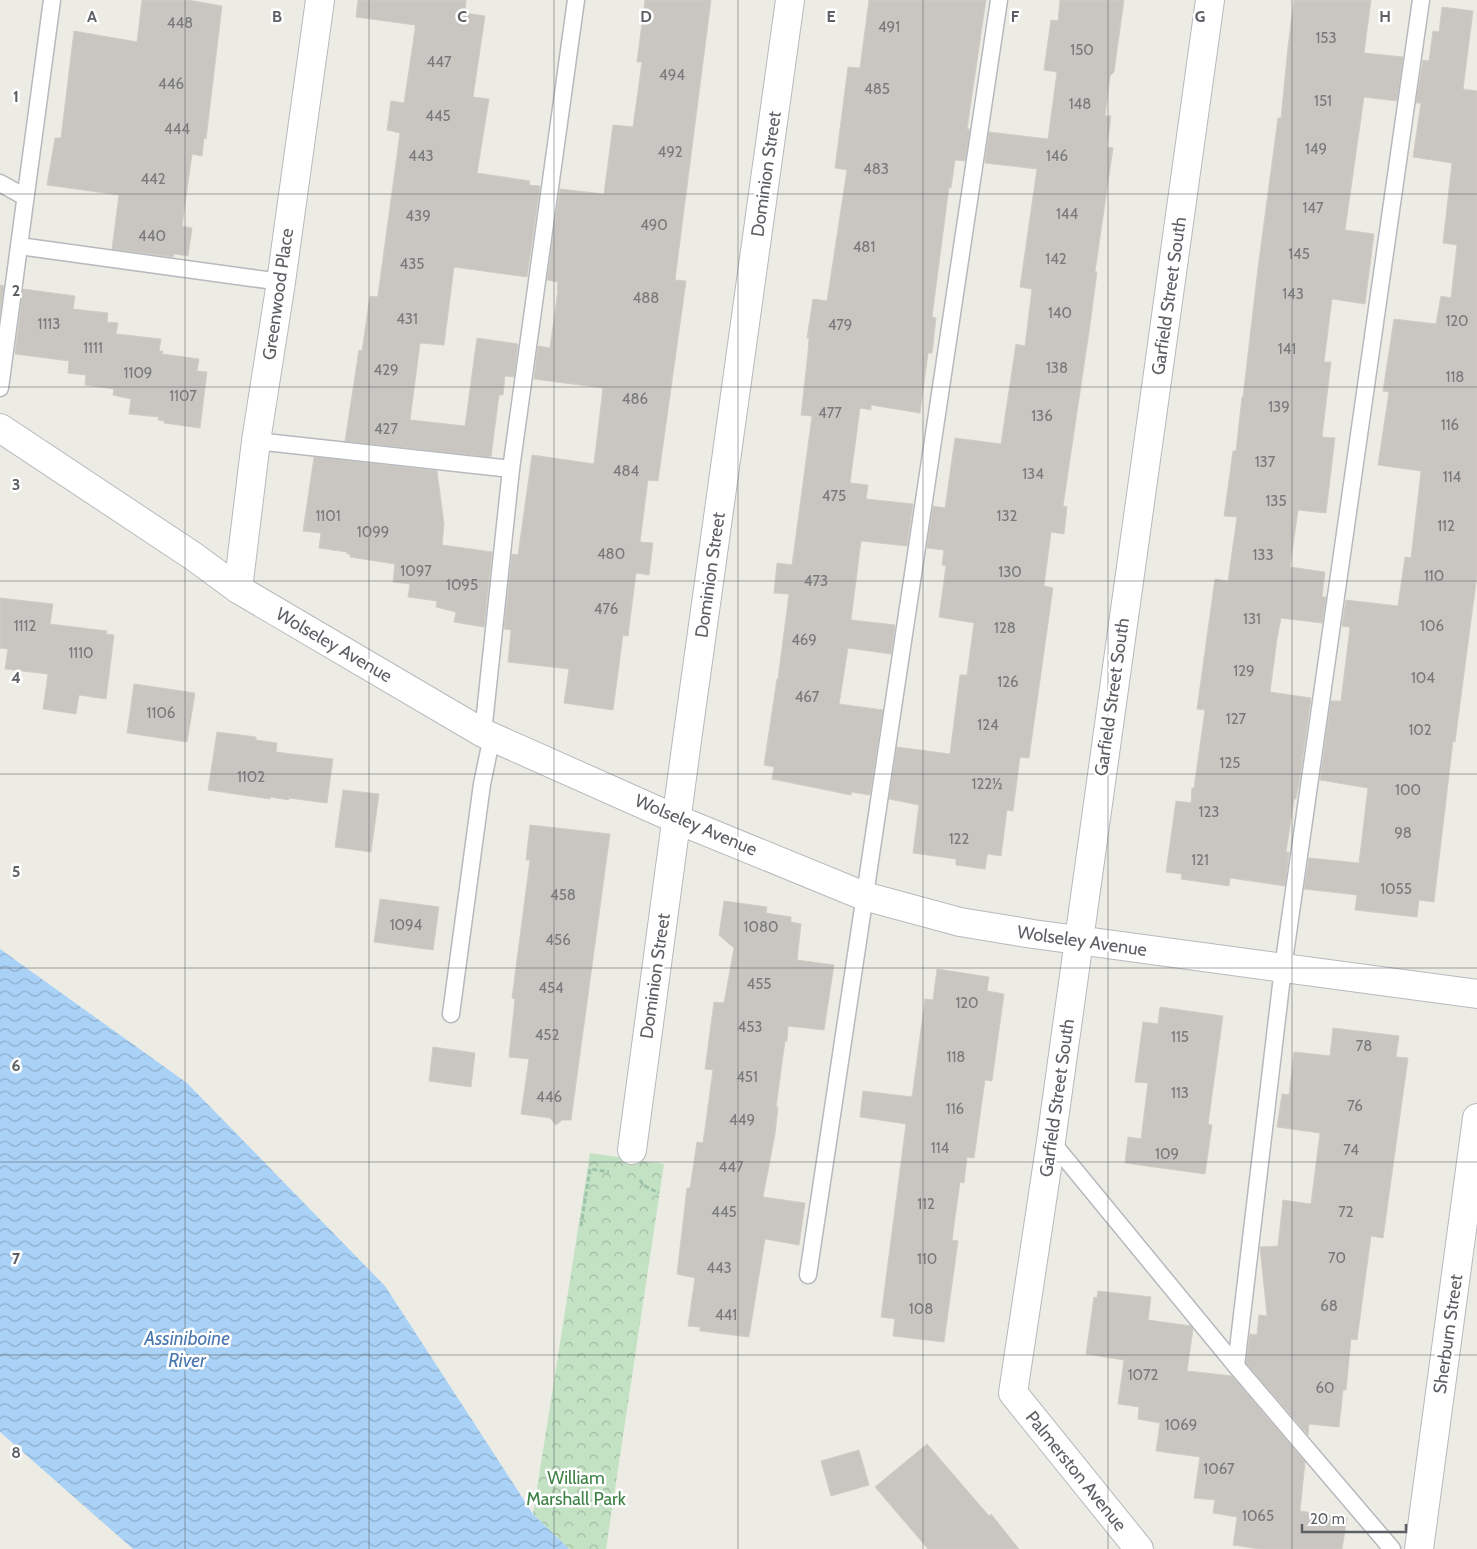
<svg xmlns="http://www.w3.org/2000/svg" width="1477" height="1549" viewBox="0 0 1477 1549" font-family="Cabin,sans-serif">
  <style>
    .park { fill: url(#park-crowns) }
    .water { fill: url(#water-waves) }
    .building { fill: #c9c6c1; stroke: #d1cdc3 }
    .lines { fill: none; stroke-linecap: round; stroke-linejoin: round }
    .lane-casing { stroke: #b6b9bd; stroke-width: 19 }
    .street-casing { stroke: #b6b9bd; stroke-width: 30 }
    .path { stroke: #9cc3aa; stroke-width: 3; stroke-dasharray: 5 2.5; stroke-linecap: butt }
    .lane { stroke: #fff; stroke-width: 16 }
    .street { stroke: #fff; stroke-width: 28 }
    .grid { fill: none; stroke: #5c5f63; stroke-width: 1; stroke-opacity: 0.55 }
    .labels { text-anchor: middle; stroke-width: 5; stroke-linejoin: round; paint-order: stroke }
    .number-label { font-size: 15px; fill: #77797a }
    .street-label { font-size: 18px; fill: #5c5f63; stroke: #fff }
    .park-label { font-size: 18px; fill: #3d8144; stroke: #fff }
    .water-label { font-size: 19px; font-style: italic; fill: #4c78b0; stroke: #fff }
    .grid-label { font-size: 16px; text-anchor: middle; font-weight: bold; fill: #5c5f63; stroke: #fff; stroke-width: 5; stroke-linejoin: round; paint-order: stroke }
  </style>
  <defs>
    <pattern id="park-crowns" width="20" height="18" patternUnits="userSpaceOnUse" patternTransform="scale(1.25)"><rect width="20" height="18" fill="#c3e2c4"/><path d="M2 6a3 3 0 1 1 6 0M12 15a3 3 0 1 1 6 0" fill="none" stroke="#a2baa3"/></pattern>
    <pattern id="water-waves" width="16" height="10" patternUnits="userSpaceOnUse" patternTransform="scale(1.25)"><rect width="16" height="10" fill="#aad2f7"/><path d="M0 5q4-4 8 0t8 0" fill="none" stroke="#8eaecc"/></pattern>
  </defs>
  <rect width="100%" height="100%" fill="#edece4"/>
  <path class="park" d="M590,1153l74,11 -58,385h-37l-36,-35z"/>
  <path class="water" d="M0,949l187,134 198,203 148,228 36,35h-436l-133,-117z"/>
  <g class="building">
    <path d="M142,0h46l34,6 -16,133 -2,-1 -2,18 -10,-2 -10,72 10,2 -4,28 -14,-2 -1,3 -61,-8 7,-54 -72,-10 8,-47h6l13,-107 63,11z"/>
    <path d="M358,0h108l-1,13 20,3 -12,81 16,2 -12,74 53,8 -1,4 11,1 -13,91 -73,-10 -10,78 -24,-2 -10,77 55,6 12,-88 41,6 -4,33 -9,-1 -2,19h-4l-8,62 -146,-16 14,-91 3,1 8,-55 7,1 1,-2 22,-162 -13,-3 4,-29 13,2 11,-73v-5l-59,-8z"/>
    <path d="M645,0h66l-36,280 11,1 -28,200 -10,-1 -8,62 13,1 -4,32 -13,-2 -8,63 -5,-1 -10,75 -49,-7 5,-34 -61,-7 3,-32 -7,-1 8,-75 6,1 14,-100 62,9 9,-76 -69,-9 4,-33 12,2 8,-58h-1l1,-8 -11,-2 13,-91 44,5 9,-69 20,2 9,-65h-5z"/>
    <path d="M869,0h117l-19,129h3l-5,32 -10,-1 -4,28 -2,-1 -17,130 4,1 -4,35h-4l-8,60 -49,-8v5l-11,-2 -10,75 18,2 -2,14 47,5 -6,42 -46,-5 -10,79 44,5 -4,29 -43,-6 -9,56 44,6 -13,85 -19,-3v3l-79,-16 2,-12 -10,-2 13,-86h1l11,-85 -15,-1 3,-30 15,2 20,-149 -11,-1 7,-62 1,-15h-2l6,-39 14,2 20,-131 -12,-2 13,-101 12,1z"/>
    <path d="M1060,0h64l-10,72 -4,4 -5,40h6l-4,31 6,1 -18,124h2l-7,53 -27,181 4,1 -3,27 -13,-2 -7,54 9,2 -24,170 -9,-1 -7,54 -6,-1 -6,46 -13,-2 -1,2 -2,13 -29,-4v-6l-43,-6 6,-48 -30,-6 8,-52 53,7 10,-79h7l7,-52 -35,-6 7,-51 -4,-1 2,-15 -17,-2 6,-42 12,2 10,-70 46,6 15,-100 9,2 7,-57 -12,-2 17,-118 -52,-6 4,-31 59,7 9,-67 -13,-2 7,-50 7,1z"/>
    <path d="M1294,0h77l-7,53 39,4 -6,44 -33,-4 -19,133 29,4 -9,70 -33,-5 -8,63h7l-9,75 13,1 -9,75 -28,-3 -8,57 35,5 -3,25h4l-4,26 -41,-5 -4,21 -7,53 41,6 -11,79 -4,22h-2l-8,53h3l-4,34 -55,-8 -1,8 -48,-7 1,-5 -16,-2 10,-71 15,2 1,-15h2l11,-78 -8,-1 18,-130 13,2 9,-64 -13,-1 9,-65h3l6,-54h1l15,-129 20,-150h3l7,-71z"/>
    <path d="M1442,7l31,4 -10,78 14,2v484l-22,167 -2,-1 -19,161 -15,-2 -2,17 -62,-7 2,-15 -53,-6 5,-31 50,5 9,-75 -48,-8 11,-79h10l9,-74 -8,-1 4,-26 52,6 7,-49 6,1 10,-87 -43,-6 11,-73 -6,-1 11,-72 42,5 5,-28 10,2 6,-53 -14,-2 9,-80 -39,-6 8,-54h-5l7,-43 6,1 4,-30 6,1z"/>
    <path d="M0,285l4,1 -4,27z"/>
    <path d="M23,289l52,7 -2,13 35,4 -1,9 11,1 -2,11 45,5 -2,12h4l-1,3 37,5 -2,12 10,1 -7,56 -36,-5v-2l-6,-1 1,-3 -30,-3 2,-15 -18,-4 1,-6 -29,-4 1,-10 -18,-2 1,-12 -54,-7z"/>
    <path d="M314,457l123,14 7,53 -2,21 50,7 -8,75 -30,-5 2,-10 -20,-5 1,-6 -29,-4 2,-13 -17,-2 2,-18 -45,-7v-3h-3v-2l-28,-4 2,-15 -18,-2z"/>
    <path d="M0,598l53,6 -3,20 57,7 -1,3 8,1 -8,64 -27,-4 -3,19 -33,-5 5,-35 -43,-5 3,-20 -8,-1z"/>
    <path d="M134,684l61,9 -8,49 -60,-9z"/>
    <path d="M217,732l39,5v3l21,3 -1,9 57,7 -6,44 -38,-5v2l-18,-3 -1,2 -62,-9z"/>
    <path d="M343,790l36,4 -8,58 -36,-5z"/>
    <path d="M530,825l80,9 -39,286h-9l-6,5 -6,-7 -29,-4 8,-55 -20,-2 6,-58 -3,-1 18,-138h-4z"/>
    <path d="M380,899l59,8 -6,43 -59,-8z"/>
    <path d="M724,901l43,6 -1,6 25,4v5l10,2 -4,36 37,5 -10,65 -36,-4 -1,15h-2l-9,66h2l-3,27 -12,63 42,6 -6,42 -34,-6 -16,98 -49,-6v-4l-12,-1 7,-48 -18,-4 10,-86h3l7,-46 6,1 10,-73 -8,-1 9,-67 10,1 10,-55 -15,-13z"/>
    <path d="M937,969l52,8 -2,14 17,3 -12,87 -7,-1 -11,78 -7,-1 -3,26 -4,-1 -8,58 6,1 -14,101 -51,-6 2,-17 -14,-2 25,-193 -46,-7 3,-26 49,6 13,-98 8,1z"/>
    <path d="M1160,1007l63,9 -15,108 4,1 -7,49 -80,-11 3,-26 13,2 7,-56 -13,-1 8,-60 15,2z"/>
    <path d="M1333,1028l66,8 -3,21 12,1 -25,180 -12,-2 -14,104 -6,-1 -5,51h-3l-4,37 -30,-3 -1,11 -62,-72 4,-29 7,1 2,-20 8,1 -7,-69 18,-1 5,-46 28,4 9,-71 -43,-6 5,-33 7,1 5,-43 36,4z"/>
    <path d="M433,1047l42,6 -4,34 -42,-6z"/>
    <path d="M1098,1291l53,6 -3,23 43,6 2,3 -6,42 45,5 73,86 -5,49 47,7 -5,31h-83l-26,-4 4,-28 -24,-4 2,-13 -21,-2 6,-41 -44,-6 4,-28 -22,-4 1,-12 -21,-3 6,-44 -38,-6 8,-57 3,1z"/>
    <path d="M927,1444l62,72 2,-2 28,35h-91l-53,-62z"/>
    <path d="M859,1450l10,35 -38,11 -10,-35z"/>
  </g>
  <g class="lines">
    <defs>
      <g id="lane">
        <path d="M0,183l25,14"/>
        <path d="M19,246l262,36"/>
        <path d="M0,388l52,-388"/>
        <path d="M256,441l255,28"/>
        <path d="M483,733l28,-264 65,-469"/>
        <path d="M451,1014l31,-230 10,-48"/>
        <path d="M1051,1141l185,225 156,183"/>
        <path d="M808,1275l191,-1275"/>
        <path d="M1236,1366l47,-398 138,-968"/>
      </g>
      <g id="street">
        <path d="M0,428l193,128 45,33 245,144 193,86 188,77 96,26 73,12 444,60"/>
        <path d="M238,589l18,-148 25,-159 39,-282"/>
        <path d="M632,1150l56,-417 102,-733"/>
        <path d="M1139,1549l-126,-156 38,-252 159,-1141"/>
        <path d="M1419,1549l58,-431"/>
      </g>
    </defs>
    <use href="#lane" class="lane-casing"/>
    <use href="#street" class="street-casing"/>
    <g class="path">
      <path d="M640,1180l3,5 16,8"/>
      <path d="M581,1226l9,-57 19,3"/>
    </g>
    <use href="#lane" class="lane"/>
    <use href="#street" class="street"/>
  </g>
  <path class="grid" d="M185,0v1549M369,0v1549M554,0v1549M738,0v1549M923,0v1549M1108,0v1549M1292,0v1549M0,194h1477M0,387h1477M0,581h1477M0,774h1477M0,968h1477M0,1162h1477M0,1355h1477"/>
  <g class="labels">
    <g class="number-label">
      <text x="180" y="28">448</text>
      <text x="889" y="32">491</text>
      <text x="1326" y="43">153</text>
      <text x="1082" y="55">150</text>
      <text x="439" y="67">447</text>
      <text x="672" y="80">494</text>
      <text x="171" y="89">446</text>
      <text x="877" y="94">485</text>
      <text x="1323" y="106">151</text>
      <text x="1080" y="109">148</text>
      <text x="438" y="121">445</text>
      <text x="177" y="134">444</text>
      <text x="1316" y="154">149</text>
      <text x="670" y="157">492</text>
      <text x="421" y="161">443</text>
      <text x="1057" y="161">146</text>
      <text x="876" y="174">483</text>
      <text x="153" y="184">442</text>
      <text x="1313" y="213">147</text>
      <text x="1067" y="219">144</text>
      <text x="418" y="221">439</text>
      <text x="654" y="230">490</text>
      <text x="152" y="241">440</text>
      <text x="864" y="252">481</text>
      <text x="1299" y="259">145</text>
      <text x="1056" y="264">142</text>
      <text x="412" y="269">435</text>
      <text x="1293" y="299">143</text>
      <text x="646" y="303">488</text>
      <text x="1060" y="318">140</text>
      <text x="407" y="324">431</text>
      <text x="1457" y="326">120</text>
      <text x="49" y="329">1113</text>
      <text x="840" y="330">479</text>
      <text x="93" y="353">1111</text>
      <text x="1287" y="354">141</text>
      <text x="1057" y="373">138</text>
      <text x="386" y="375">429</text>
      <text x="138" y="378">1109</text>
      <text x="1455" y="382">118</text>
      <text x="183" y="401">1107</text>
      <text x="635" y="404">486</text>
      <text x="1279" y="412">139</text>
      <text x="830" y="418">477</text>
      <text x="1042" y="421">136</text>
      <text x="1450" y="430">116</text>
      <text x="386" y="434">427</text>
      <text x="1265" y="467">137</text>
      <text x="626" y="476">484</text>
      <text x="1033" y="479">134</text>
      <text x="1452" y="482">114</text>
      <text x="834" y="501">475</text>
      <text x="1276" y="506">135</text>
      <text x="328" y="521">1101</text>
      <text x="1007" y="521">132</text>
      <text x="1446" y="531">112</text>
      <text x="373" y="537">1099</text>
      <text x="611" y="559">480</text>
      <text x="1263" y="560">133</text>
      <text x="416" y="576">1097</text>
      <text x="1010" y="577">130</text>
      <text x="1434" y="581">110</text>
      <text x="816" y="586">473</text>
      <text x="462" y="590">1095</text>
      <text x="606" y="614">476</text>
      <text x="1252" y="624">131</text>
      <text x="25" y="631">1112</text>
      <text x="1432" y="631">106</text>
      <text x="1005" y="633">128</text>
      <text x="804" y="645">469</text>
      <text x="81" y="658">1110</text>
      <text x="1244" y="676">129</text>
      <text x="1423" y="683">104</text>
      <text x="1008" y="687">126</text>
      <text x="807" y="702">467</text>
      <text x="161" y="718">1106</text>
      <text x="1236" y="724">127</text>
      <text x="988" y="730">124</text>
      <text x="1420" y="735">102</text>
      <text x="1230" y="768">125</text>
      <text x="251" y="782">1102</text>
      <text x="987" y="789">122½</text>
      <text x="1408" y="795">100</text>
      <text x="1209" y="817">123</text>
      <text x="1403" y="838">98</text>
      <text x="959" y="844">122</text>
      <text x="1200" y="865">121</text>
      <text x="1396" y="894">1055</text>
      <text x="563" y="900">458</text>
      <text x="406" y="930">1094</text>
      <text x="761" y="932">1080</text>
      <text x="558" y="945">456</text>
      <text x="759" y="989">455</text>
      <text x="551" y="993">454</text>
      <text x="967" y="1008">120</text>
      <text x="750" y="1032">453</text>
      <text x="547" y="1040">452</text>
      <text x="1180" y="1042">115</text>
      <text x="1364" y="1051">78</text>
      <text x="956" y="1062">118</text>
      <text x="747" y="1082">451</text>
      <text x="1180" y="1098">113</text>
      <text x="549" y="1102">446</text>
      <text x="1355" y="1111">76</text>
      <text x="955" y="1114">116</text>
      <text x="742" y="1125">449</text>
      <text x="940" y="1153">114</text>
      <text x="1351" y="1155">74</text>
      <text x="1167" y="1159">109</text>
      <text x="731" y="1172">447</text>
      <text x="926" y="1209">112</text>
      <text x="724" y="1217">445</text>
      <text x="1346" y="1217">72</text>
      <text x="1337" y="1263">70</text>
      <text x="927" y="1264">110</text>
      <text x="719" y="1273">443</text>
      <text x="1329" y="1311">68</text>
      <text x="921" y="1314">108</text>
      <text x="726" y="1320">441</text>
      <text x="1143" y="1380">1072</text>
      <text x="1325" y="1393">60</text>
      <text x="1181" y="1430">1069</text>
      <text x="1219" y="1474">1067</text>
      <text x="1258" y="1521">1065</text>
    </g>
    <g class="street-label">
      <text transform="translate(766 174) rotate(-82)" y="6">Dominion Street</text>
      <text transform="translate(278 294) rotate(-82)" y="6">Greenwood Place</text>
      <text transform="translate(1169 296) rotate(-82)" y="6">Garfield Street South</text>
      <text transform="translate(710 575) rotate(-82)" y="6">Dominion Street</text>
      <text transform="translate(334 645) rotate(30)" y="6">Wolseley Avenue</text>
      <text transform="translate(1112 697) rotate(-82)" y="6">Garfield Street South</text>
      <text transform="translate(696 825) rotate(23)" y="6">Wolseley Avenue</text>
      <text transform="translate(1082 941) rotate(8)" y="6">Wolseley Avenue</text>
      <text transform="translate(655 976) rotate(-82)" y="6">Dominion Street</text>
      <text transform="translate(1057 1098) rotate(-82)" y="6">Garfield Street South</text>
      <text transform="translate(1448 1334) rotate(-82)" y="6">Sherburn Street</text>
      <text transform="translate(1076 1471) rotate(51)" y="6">Palmerston Avenue</text>
    </g>
    <g class="park-label">
      <text x="576" y="1484">William<tspan x="576" dy="21">Marshall Park</tspan></text>
    </g>
    <g class="water-label">
      <text x="187" y="1345">Assiniboine<tspan x="187" dy="22">River</tspan></text>
    </g>
  </g>
  <g class="grid-label">
    <text x="92" y="22">A</text>
    <text x="277" y="22">B</text>
    <text x="462" y="22">C</text>
    <text x="646" y="22">D</text>
    <text x="831" y="22">E</text>
    <text x="1015" y="22">F</text>
    <text x="1200" y="22">G</text>
    <text x="1385" y="22">H</text>
    <text x="16" y="102">1</text>
    <text x="16" y="296">2</text>
    <text x="16" y="490">3</text>
    <text x="16" y="683">4</text>
    <text x="16" y="877">5</text>
    <text x="16" y="1071">6</text>
    <text x="16" y="1264">7</text>
    <text x="16" y="1458">8</text>
  </g>
  <path d="M1302 1524v8h104v-8" fill="none" stroke="#5c5f63" stroke-width="2.5"/>
  <text x="1310" y="1524" font-size="15" fill="#5c5f63" stroke="#ffffff" stroke-width="4" paint-order="stroke">20 m</text>
</svg>
